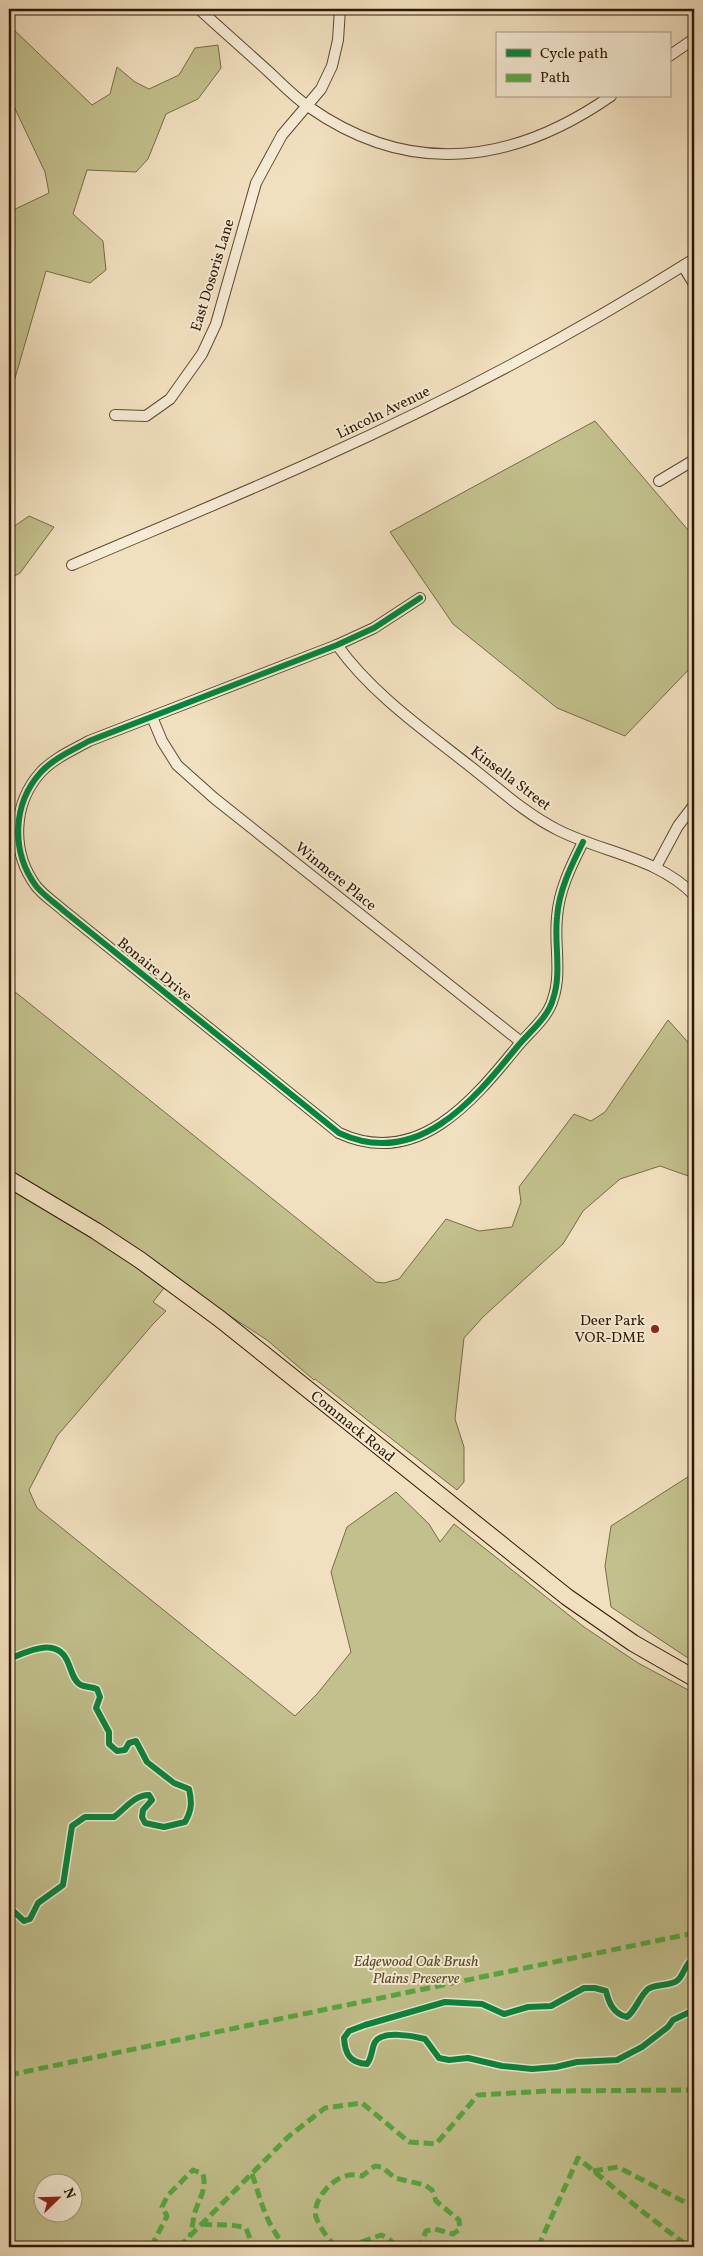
<svg xmlns="http://www.w3.org/2000/svg" width="703" height="2256" viewBox="0 0 703 2256" font-family="Vollkorn,serif">
  <style>
    .green { fill: #c2c08c; stroke: #786c47; fill-rule: evenodd }
    .lines { fill: none; stroke-linecap: round; stroke-linejoin: round }
    .street-casing { stroke: #5f4a31; stroke-width: 12 }
    .primary-casing { stroke: #2e1802; stroke-width: 18 }
    .street { stroke: #f6ebd5; stroke-width: 10 }
    .primary { stroke: #f1e0bf; stroke-width: 16 }
    .quiet { stroke: #54a940; stroke-width: 5; stroke-dasharray: 10 5; stroke-linecap: butt }
    .cycleway-casing { stroke: #f6ebd5; stroke-width: 9 }
    .cycleway { stroke: #00873e; stroke-width: 6 }
    .poi-dot { fill: #8f2418; stroke: #f6ebd5; stroke-width: 2 }
    .labels { text-anchor: middle; stroke-width: 4; stroke-linejoin: round; paint-order: stroke }
    .street-label { font-size: 15px; fill: #2e1802; stroke: #f6ebd5 }
    .poi-label { font-size: 15px; fill: #2e1802; stroke: #f6ebd5; text-anchor: end }
    .park-label { font-size: 15px; font-style: italic; fill: #5a4a2b; stroke: #f6ebd5 }
  </style>
  <rect width="100%" height="100%" fill="#f1e0bf"/>
  <filter id="stains"><feTurbulence type="fractalNoise" baseFrequency=".004" numOctaves="4"/><feColorMatrix values="0 0 0 0 .2 0 0 0 0 .09 0 0 0 0 .02 0 0 0 .5 -.17"/></filter>
  <radialGradient id="worn" r=".72"><stop offset=".6" stop-color="#630" stop-opacity="0"/><stop offset="1" stop-color="#630" stop-opacity=".3"/></radialGradient>
  <g class="green">
    <path d="M9,25l83,80 18,-11 7,-27 18,15 14,7 30,-14 16,-27 23,-3 3,23 -23,31 -32,15 -18,45 -12,13 -49,-2 -14,44 30,27 3,29 -16,13 -44,-12 -37,128v-187l40,-19 -4,-21 -36,-76z"/>
    <path d="M595,421l99,116v127l-69,72 -68,-28 -104,-84 -63,-92z"/>
    <path d="M29,516l25,11 -34,46 -11,6v-49z"/>
    <path d="M9,987l367,295 8,1 15,-4 47,-60 33,12 33,-4 9,-25 -2,-15 55,-73 17,7 14,-9 63,-92 26,29v129l-34,-12 -40,13 -37,32 -20,33 -80,73 -19,21 -9,81 9,28v35l-7,8 -142,-111 -1,1 -47,-40 -88,-57 -15,5 -11,14 13,9 -12,12 -97,113 -28,54 8,18 258,208 22,-22 34,-42 -20,-80 16,-45 49,-35 33,32 11,18 14,-18 130,103 54,36 56,30v554h-685zM42,2184h30v30h-30z"/>
    <path d="M694,1473v189l-83,-55 -6,-41 6,-40z"/>
  </g>
  <g class="lines">
    <defs>
      <g id="street">
        <path d="M199,9c23,21 47,42 70,63 13,12 25,25 40,35 101,71 204,57 302,-11"/>
        <path d="M669,56l25,-17"/>
        <path d="M683,266l11,18"/>
        <path d="M115,415l31,1 24,-17 32,-45 14,-30 40,-141 26,-48 39,-46 11,-23 6,-26 2,-31"/>
        <path d="M659,481l35,-21"/>
        <path d="M72,565c84,-36 170,-71 253,-109 127,-57 251,-123 369,-197"/>
        <path d="M420,598l-46,30 -37,17 -248,96c-16,9 -35,17 -48,31 -29,32 -30,80 -5,114 7,9 19,17 28,25l275,222c78,36 133,-31 178,-86 11,-14 31,-29 36,-48 9,-26 1,-55 4,-82 2,-27 14,-51 26,-75"/>
        <path d="M337,645c35,49 87,85 134,122 28,22 55,47 87,63 45,23 99,27 136,65"/>
        <path d="M152,717l10,24 15,24 37,33 307,244"/>
        <path d="M656,867l22,-41 16,-21"/>
      </g>
      <path id="primary" d="M9,1179l87,52 44,29 80,59 347,278 66,46 61,35"/>
    </defs>
    <use href="#street" class="street-casing"/>
    <use href="#primary" class="primary-casing"/>
    <use href="#street" class="street"/>
    <use href="#primary" class="primary"/>
    <g class="quiet">
      <path d="M9,2075l685,-142"/>
      <path d="M593,2171l25,-4 76,40"/>
      <path d="M252,2174c10,29 13,49 34,73"/>
      <path d="M202,2224c17,2 27,-1 44,4l7,19"/>
      <path d="M151,2247l16,-31 -5,-9 6,-12 25,-25 10,4c4,15 -4,25 -8,38 -2,8 -3,17 -5,25"/>
      <path d="M179,2247l109,-110 37,-29 37,-5 47,39 27,2 42,-49 70,-4 146,-1"/>
      <path d="M336,2247c-8,-8 -16,-19 -20,-30 -4,-16 15,-38 30,-41 5,-2 11,-1 16,0l13,-10 7,1 13,11 30,7 7,5 4,11 23,19 1,9 -7,5 -18,-5 -9,2 -6,16"/>
      <path d="M347,2247l34,-12c6,2 12,5 12,12"/>
      <path d="M538,2247l40,-89 65,54 46,35"/>
    </g>
    <defs>
      <g id="cycleway">
        <path d="M420,598l-46,30 -37,17 -248,96c-16,9 -35,17 -48,31 -29,32 -30,80 -5,114 7,9 19,17 28,25l275,222c78,36 133,-31 178,-86 11,-14 31,-29 36,-48 9,-26 1,-55 4,-82 2,-27 14,-51 26,-75"/>
        <path d="M9,1659c20,-8 50,-24 60,6 3,7 5,17 12,20 4,2 11,2 16,4l3,8 -4,11 13,24v12l8,7 8,-1 4,-7 7,-2 11,21 27,21 15,6c3,13 3,21 -4,33l-21,5 -19,-4 -3,-6 1,-7 9,-10 -3,-5c-15,0 -24,14 -35,22h-29l-13,9 -9,59 -25,18 -8,16 -6,2 -15,-14"/>
        <path d="M694,1958c-9,5 -9,15 -16,22 -8,7 -21,3 -30,9 -9,8 -12,21 -21,28 -13,-3 -18,-13 -21,-26l-11,-3h-11l-33,18 -23,1 -24,7 -22,-10 -37,-2 -80,23 -16,6 -5,7c1,16 6,25 23,26 6,-8 4,-15 8,-22 7,-12 39,-6 50,-3l14,19 10,2 19,-2 34,8 30,3 24,-2 21,-5 40,-2 25,-13 26,-20 5,-7 21,-10"/>
      </g>
    </defs>
    <use href="#cycleway" class="cycleway-casing"/>
    <use href="#cycleway" class="cycleway"/>
  </g>
  <circle class="poi-dot" cx="655" cy="1329" r="5"/>
  <g class="labels">
    <g class="street-label">
      <text transform="translate(212 275) rotate(-73)" y="5">East Dosoris Lane</text>
      <text transform="translate(383 412) rotate(-26)" y="5">Lincoln Avenue</text>
      <text transform="translate(511 778) rotate(37)" y="5">Kinsella Street</text>
      <text transform="translate(336 876) rotate(39)" y="5">Winmere Place</text>
      <text transform="translate(155 969) rotate(39)" y="5">Bonaire Drive</text>
      <text transform="translate(353 1426) rotate(39)" y="5">Commack Road</text>
    </g>
    <g class="poi-label">
      <text x="645" y="1325">Deer Park<tspan x="645" dy="17">VOR-DME</tspan></text>
    </g>
    <g class="park-label">
      <text x="416" y="1966">Edgewood Oak Brush<tspan x="416" dy="17">Plains Preserve</tspan></text>
    </g>
  </g>
  <rect width="703" height="2256" fill="none" stroke="#f1e0bf" stroke-width="30"/>
  <rect x="10" y="10" width="683" height="2236" fill="none" stroke="#2e1802" stroke-width="2.5"/>
  <rect x="15" y="15" width="673" height="2226" fill="none" stroke="#2e1802"/>
  <rect x="496" y="32" width="175" height="65" fill="#f6ebd5" stroke="#a69781"/>
  <rect x="506" y="49" width="25" height="8" fill="#00873e" stroke="#a69781"/>
  <text x="540" y="58" font-size="15" fill="#2e1802">Cycle path</text>
  <rect x="506" y="74" width="25" height="8" fill="#54a940" stroke="#a69781"/>
  <text x="540" y="82" font-size="15" fill="#2e1802">Path</text>
  <g transform="translate(58 2198) rotate(67)"><circle r="24" fill="#f6ebd5" stroke="#a69781"/>
  <path d="M0-4L9 19L0 12L-9 19Z" fill="#8f2418"/>
  <text y="-8" font-size="14" font-weight="bold" text-anchor="middle" fill="#2e1802">N</text>
  </g>
  <rect width="100%" height="100%" filter="url(#stains)"/>
  <rect width="100%" height="100%" fill="url(#worn)"/>
</svg>
